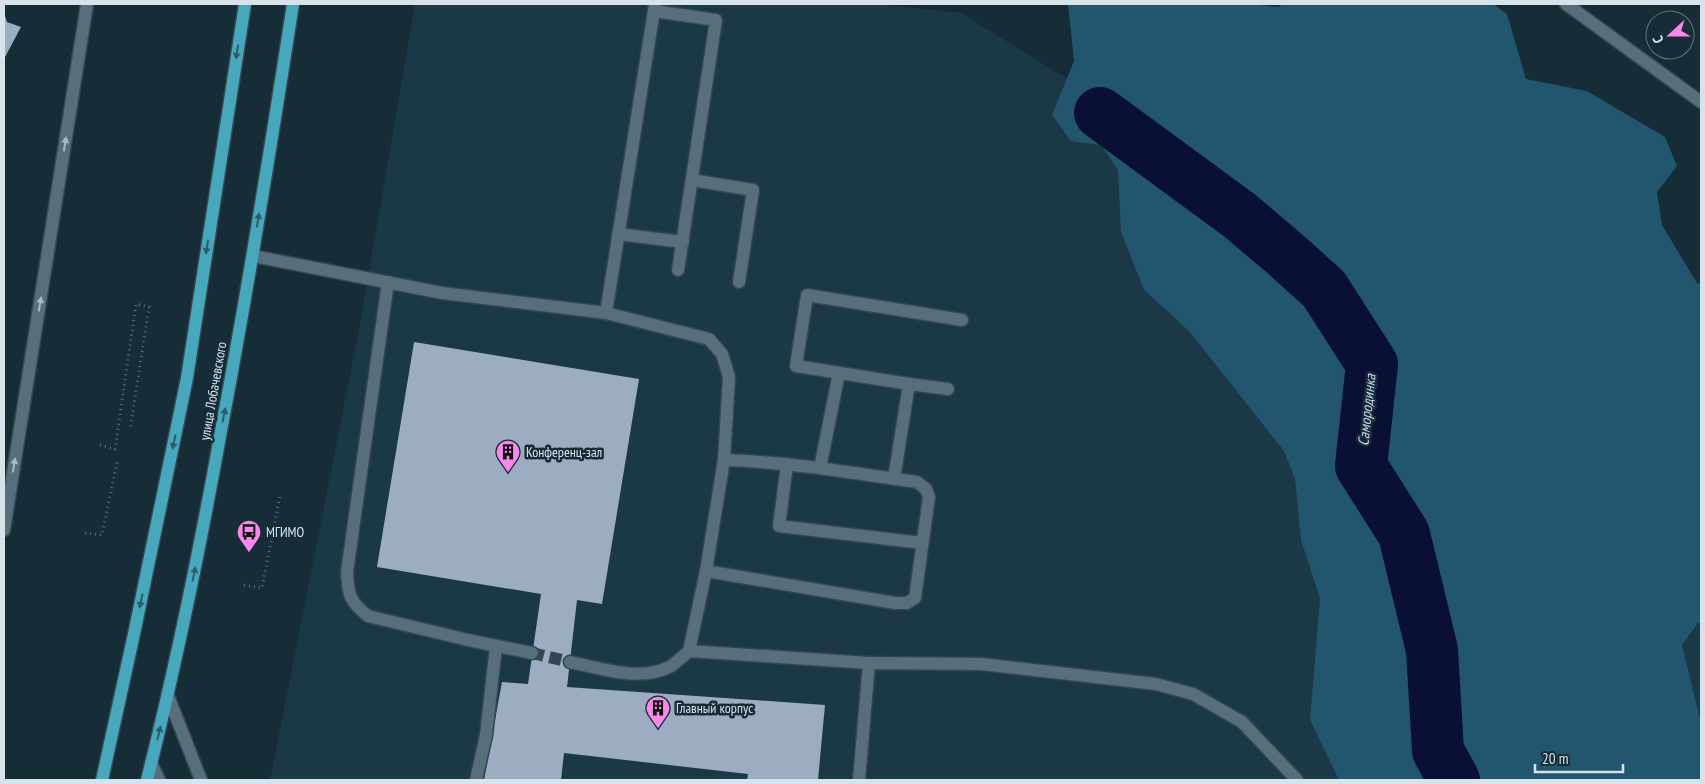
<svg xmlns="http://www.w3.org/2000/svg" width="1705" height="784" viewBox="0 0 1705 784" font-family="'PT Sans Narrow',sans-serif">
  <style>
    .built { fill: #1b3846 }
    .green { fill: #22556e }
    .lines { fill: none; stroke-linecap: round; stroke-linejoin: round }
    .river { stroke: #0a0f35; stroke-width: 52 }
    .building { fill: #9dadc1 }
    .minor-tunnel { stroke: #334752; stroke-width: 12; stroke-dasharray: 12 6; stroke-linecap: butt }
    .minor-casing { stroke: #34464f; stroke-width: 15 }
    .major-casing { stroke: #34464f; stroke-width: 15 }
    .path { stroke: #5c6e78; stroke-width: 3; stroke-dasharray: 1 4; stroke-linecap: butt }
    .minor { stroke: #576e7b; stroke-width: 12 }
    .major { stroke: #47a8bd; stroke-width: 12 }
    .oneway { fill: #2a5e6d }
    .oneway2 { fill: #aabac4 }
    .labels { text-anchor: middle; stroke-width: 5; stroke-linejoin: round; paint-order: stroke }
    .street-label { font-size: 14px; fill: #d7e3eb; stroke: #162c37 }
    .poi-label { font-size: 14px; fill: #d7e3eb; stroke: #162c37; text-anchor: start }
    .water-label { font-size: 15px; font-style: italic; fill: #cbd4f1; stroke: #162c37 }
  </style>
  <rect width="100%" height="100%" fill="#162c37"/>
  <path class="built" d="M415,4h462l84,9 740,459v308h-1431l89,-451z"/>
  <path class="green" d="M1068,4h179l32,3 3,-3h211l14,10 19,65 61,12 78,46 12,29 -20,26 5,33 35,58 4,1v339h-3l-16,22 19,78v57h-362l-29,-60 10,-122 -19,-58 -6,-61 -11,-28 -95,-120 -45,-41 -23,-58 -3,-62 -17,-25 -30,-4 -19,-26 22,-54z"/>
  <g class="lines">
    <path class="river" d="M1100,113l139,102 45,38 40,36 48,75 -11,102 43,68 28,116 6,101 16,29"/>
  </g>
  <g class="building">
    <path d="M4,13l3,9 14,5 -17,32z"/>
    <path d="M414,342l225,37 -37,225 -25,-4 -10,87 258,18 -7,75h-71l1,-6 -184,-21 -3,27h-77l18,-98 26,2 13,-90 -164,-27z"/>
  </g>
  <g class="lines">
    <path class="minor-tunnel" d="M532,653l38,9"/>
    <defs>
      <g id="minor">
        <path d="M1566,4l135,98"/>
        <path d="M654,11l62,9 -38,250"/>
        <path d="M692,180l61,10 -14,92"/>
        <path d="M618,234l65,8"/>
        <path d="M253,256l189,37 164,20 103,26 13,15 7,23 -5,83 -18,111 -17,80 180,12"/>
        <path d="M388,282l-41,290c1,23 3,30 21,44l100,24 64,13"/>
        <path d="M606,313l49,-309"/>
        <path d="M909,384l39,5"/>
        <path d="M787,464l-8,62 143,17"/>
        <path d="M820,468l19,-95"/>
        <path d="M894,479l15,-95 -113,-18 11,-71 155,25"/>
        <path d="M4,530l83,-526"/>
        <path d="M706,571l189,32h12l8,-5 14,-101 -3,-8 -9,-7c-64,-9 -128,-20 -193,-22"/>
        <path d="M570,662c31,6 70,21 101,4 6,-4 12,-10 18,-15"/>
        <path d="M168,696l33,84"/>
        <path d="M151,763l8,17"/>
        <path d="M476,780l10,-45 10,-89"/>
        <path d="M859,780l10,-117 112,1 175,20 37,10 49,28 55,58"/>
      </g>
      <g id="major">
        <path d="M102,780l32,-146 53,-256 58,-374"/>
        <path d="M147,780c29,-115 53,-232 74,-349 27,-142 50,-285 72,-427"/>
      </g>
    </defs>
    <use href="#minor" class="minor-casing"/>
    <use href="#major" class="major-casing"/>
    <g class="path">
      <path d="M100,445l15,4 21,-145 13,3 -19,123"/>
      <path d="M85,533l17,2 15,-73"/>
      <path d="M244,585l18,3 18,-92"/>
    </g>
    <use href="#minor" class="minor"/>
    <use href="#major" class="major"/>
  </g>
  <defs><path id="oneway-solid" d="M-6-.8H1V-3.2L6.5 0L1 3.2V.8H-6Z" transform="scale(1.25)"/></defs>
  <g class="oneway">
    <use href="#oneway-solid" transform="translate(237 52) rotate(99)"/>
    <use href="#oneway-solid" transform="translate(258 220) rotate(-81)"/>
    <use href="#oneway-solid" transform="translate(207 247) rotate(99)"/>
    <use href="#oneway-solid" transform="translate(224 415) rotate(-79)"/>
    <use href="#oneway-solid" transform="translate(174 442) rotate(102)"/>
    <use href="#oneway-solid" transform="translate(194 574) rotate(-78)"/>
    <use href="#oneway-solid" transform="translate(141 601) rotate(102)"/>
    <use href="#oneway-solid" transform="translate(159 733) rotate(-76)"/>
  </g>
  <g class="oneway2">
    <use href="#oneway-solid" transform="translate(65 144) rotate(-81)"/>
    <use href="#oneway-solid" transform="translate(40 304) rotate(-81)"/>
    <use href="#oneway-solid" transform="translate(14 465) rotate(-81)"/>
  </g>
  <defs>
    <symbol id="building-pin" viewBox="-11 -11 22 30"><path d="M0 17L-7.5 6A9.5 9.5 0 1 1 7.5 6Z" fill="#f888ea" stroke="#162c37"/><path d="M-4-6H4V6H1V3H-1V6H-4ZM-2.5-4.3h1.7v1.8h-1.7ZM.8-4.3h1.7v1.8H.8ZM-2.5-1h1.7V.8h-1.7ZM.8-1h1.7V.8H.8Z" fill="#111"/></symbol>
    <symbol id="bus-pin" viewBox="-11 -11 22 30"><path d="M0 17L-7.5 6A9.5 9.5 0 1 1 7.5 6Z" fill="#f888ea" stroke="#162c37"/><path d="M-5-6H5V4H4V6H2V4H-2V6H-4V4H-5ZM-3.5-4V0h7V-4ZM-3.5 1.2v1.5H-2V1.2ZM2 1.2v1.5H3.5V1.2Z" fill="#111"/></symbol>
  </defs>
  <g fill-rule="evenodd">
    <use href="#building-pin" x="494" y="438" width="28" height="38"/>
    <use href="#bus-pin" x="235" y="518" width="28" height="38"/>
    <use href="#building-pin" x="644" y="694" width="28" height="38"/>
  </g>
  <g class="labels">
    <g class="street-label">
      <text transform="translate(213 391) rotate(-80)" y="5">улица Лобачевского</text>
    </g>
    <g class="poi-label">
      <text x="526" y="457">Конференц-зал</text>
      <text x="266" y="537">МГИМО</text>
      <text x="676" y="713">Главный корпус</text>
    </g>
    <g class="water-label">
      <text transform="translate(1367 410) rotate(-84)" y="5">Самородинка</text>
    </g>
  </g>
  <rect width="1705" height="784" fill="none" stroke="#d7e3eb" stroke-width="10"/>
  <g transform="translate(1670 35) rotate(249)"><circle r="24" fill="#162c37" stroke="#63757f"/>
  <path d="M0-4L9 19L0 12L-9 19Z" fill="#f888ea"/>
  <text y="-8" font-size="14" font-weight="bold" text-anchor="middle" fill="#d7e3eb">С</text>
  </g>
  <path d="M1535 764v8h88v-8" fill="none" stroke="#d7e3eb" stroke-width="2.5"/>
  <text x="1542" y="764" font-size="15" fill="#d7e3eb" stroke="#162c37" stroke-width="4" paint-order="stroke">20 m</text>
</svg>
